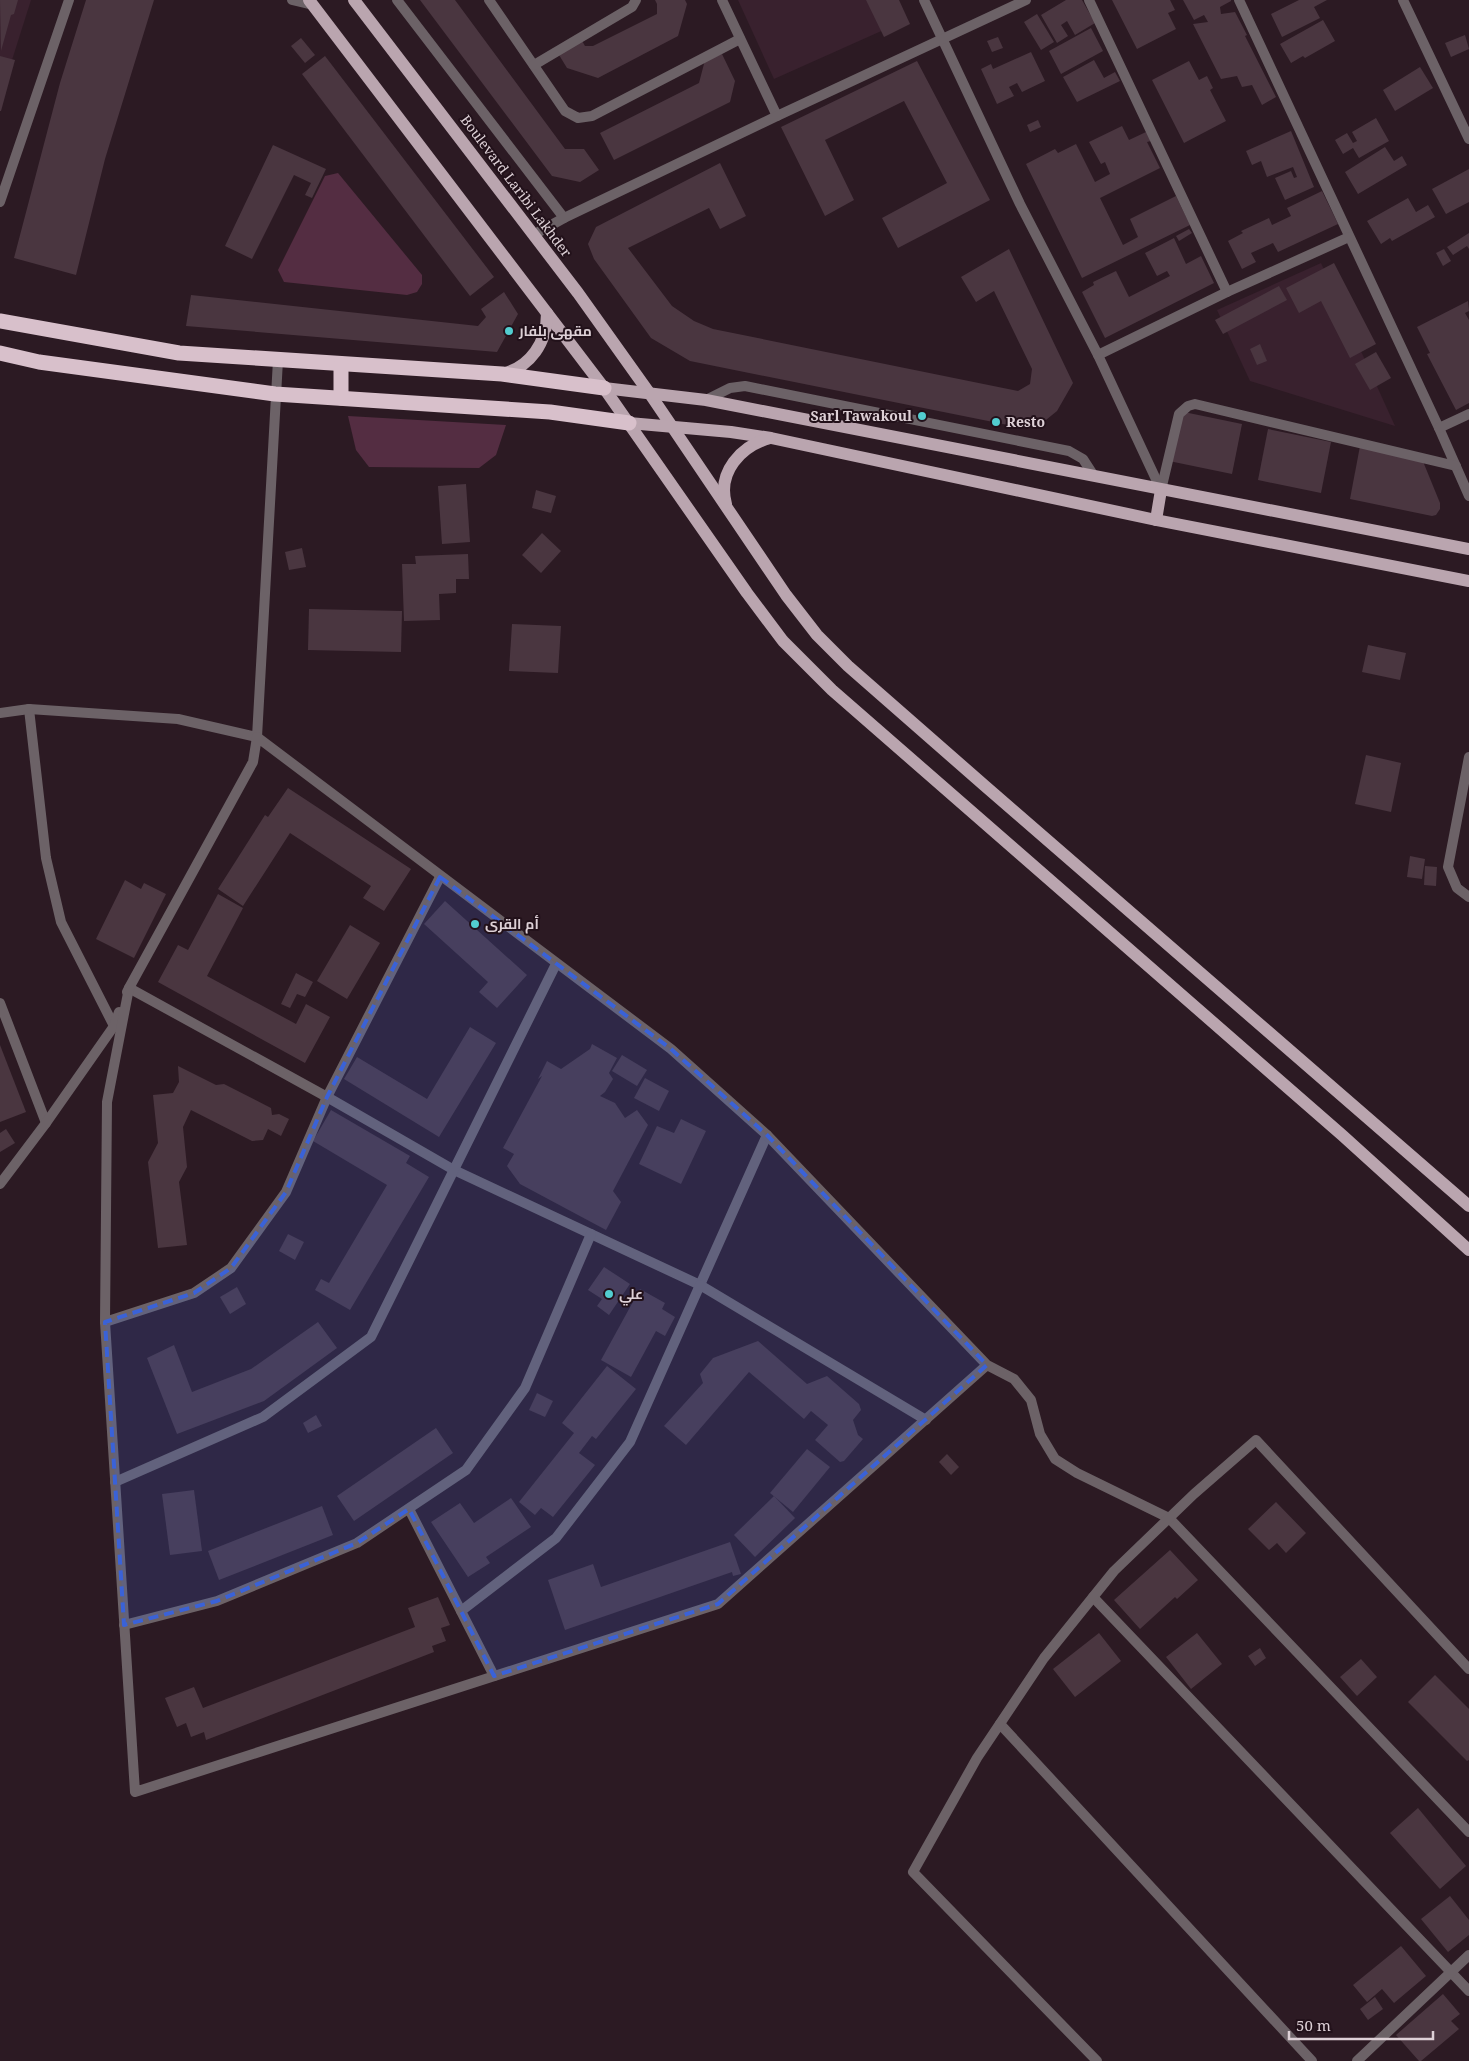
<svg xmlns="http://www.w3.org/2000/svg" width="1469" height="2061" viewBox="0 0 1469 2061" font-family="'Noto Serif',Cairo,serif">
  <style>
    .built { fill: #39212e }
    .green { fill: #542d42 }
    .building { fill: #4a3640 }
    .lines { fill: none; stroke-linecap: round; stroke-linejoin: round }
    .street { stroke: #6c6267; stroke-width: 10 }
    .primary { stroke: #baa5af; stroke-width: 12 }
    .highway { stroke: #d8c0cb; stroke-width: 15 }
    .marked { fill: #3a62d8; fill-opacity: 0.2; stroke: #3a62d8; stroke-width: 4; stroke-dasharray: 10 6; stroke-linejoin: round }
    .poi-dot { fill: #52cdd0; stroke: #22111a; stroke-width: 2 }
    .labels { text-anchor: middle; stroke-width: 4; stroke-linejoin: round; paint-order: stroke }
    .street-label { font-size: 14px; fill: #ddd0d6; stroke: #22111a }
    .poi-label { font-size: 14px; font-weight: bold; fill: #ddd0d6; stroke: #22111a; text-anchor: start }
  </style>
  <rect width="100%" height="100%" fill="#2c1a23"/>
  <g class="built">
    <path d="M0,0h31l-31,98z"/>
    <path d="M738,0h148l11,24 -123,55z"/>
    <path d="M1321,263l74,163 -145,-45 -33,-71z"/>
  </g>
  <g class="green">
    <path d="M338,173l84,102v9l-5,8 -10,3 -123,-13 -6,-12 47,-94z"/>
    <path d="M348,416l158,9 -10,30 -17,13 -110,-1 -13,-17z"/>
  </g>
  <g class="building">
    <path d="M0,0h18l-4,14 -3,1 -10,36z"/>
    <path d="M86,0h68l-49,159 -29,116 -62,-17 46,-175z"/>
    <path d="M420,0h35l110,149h19l15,21 -19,12 -28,-6z"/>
    <path d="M655,0h30l2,4 -9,32 -80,42 -31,-10 -11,-18 25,-11 4,7h8l64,-32v-10z"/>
    <path d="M866,0h33l11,24 -26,13z"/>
    <path d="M1066,0h16l13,23 -20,12 -8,-14 -6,4 7,11 -11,7 -16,-28z"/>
    <path d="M1112,0h58l5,10 -7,3 8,16 -39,20z"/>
    <path d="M1183,0h48v1l-11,6 1,7 14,-2 12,23 -2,1 31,61 -14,8 -10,-20 -10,2 -5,-11 -16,3 -28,-55 15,-2 -4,-7 -10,5z"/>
    <path d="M1299,0h28l-13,7 6,11 -38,19 -11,-23z"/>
    <path d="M1037,14l17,28 -13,8 -17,-28z"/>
    <path d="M1323,20l12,21 -30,17 -2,-2 -12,7 -11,-19z"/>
    <path d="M1091,28l12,23 -42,23 -12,-23z"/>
    <path d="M1465,35l4,14 -18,8 -6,-14z"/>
    <path d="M998,37l5,11 -11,4 -5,-11z"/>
    <path d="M301,38l14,17 -10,8 -14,-17z"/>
    <path d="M1031,52l14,29 -23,11 -5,-9 -8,4 5,9 -17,8 -16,-35 10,-5 2,5z"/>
    <path d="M722,54l13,27 -5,21 -116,58 -14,-27 99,-50 6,-23z"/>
    <path d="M0,56l15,4 -14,51h-1z"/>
    <path d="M325,56l169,221 -24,19 -168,-222z"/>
    <path d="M1094,60l10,18 11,-6 5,9 -43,21 -14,-25z"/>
    <path d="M917,61l73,139 -92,48 -16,-30 65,-35 -43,-82 -79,39 29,60 -29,16 -44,-89z"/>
    <path d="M1189,61l10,19 8,-4 6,12 -3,2 16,31 -42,22 -32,-63z"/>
    <path d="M1420,67l13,21 -38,23 -12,-21z"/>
    <path d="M1376,118l13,23 -30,17 -6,-10 -10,6 -8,-14 12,-7 6,10 4,-2 -5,-9z"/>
    <path d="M1038,120l3,7 -11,5 -3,-7z"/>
    <path d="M1122,126l7,14 17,-8 5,9 -4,1 13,26 -60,30 23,47 15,-8 -8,-18 46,-23 14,29 -108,53 -56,-114 29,-15 3,4 18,-9 19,38 15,-8 -5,-12 -4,2 -12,-22z"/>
    <path d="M1291,131l23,56 -29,13 -10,-22 16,-7 3,7 3,-1 -4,-10 -26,10 -6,-16 -9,4 -6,-14z"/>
    <path d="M273,145l53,24 -14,29 -7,-3 6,-12 -17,-8 -42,84 -27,-13z"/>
    <path d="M1385,147l9,14 8,-5 5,9 -49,29 -13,-22z"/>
    <path d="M720,163l26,53 -26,13 -11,-21 -81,40 44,58 22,15 19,8 305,62 12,-7 2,-15 -38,-78 -18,11 -15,-25 48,-28 64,134 -16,28 -16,13 -13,5 -338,-68 -39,-23 -57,-79 -6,-15 8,-17z"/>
    <path d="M1469,169v33l-23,12 -14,-25z"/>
    <path d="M1322,191l16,33 -60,28 -5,-9 -22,10 5,9 -14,7 -14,-28 15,-8 -2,-2 28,-13 3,7 19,-9 -4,-8z"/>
    <path d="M1408,198l8,14 12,-7 7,12 -43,24 -2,-3 -9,6 -14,-23z"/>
    <path d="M1189,229l3,4 -13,8 -3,-5z"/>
    <path d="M1469,233v16l-2,-3 -14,9 -6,-8z"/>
    <path d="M1174,238l12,26 15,-8 13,27 -109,55 -23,-46 12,-7 -1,-3 23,-11 13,26 41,-21 -3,-5 -10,5 -12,-23z"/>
    <path d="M1444,249l7,12 -8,5 -7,-13z"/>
    <path d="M1334,263l42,81 -26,14 -29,-57 -22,12 -13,-25z"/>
    <path d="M1279,286l8,14 -64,34 -8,-14z"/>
    <path d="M504,292l14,22 -21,38 -311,-26 5,-31 287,31 8,-9 -5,-8z"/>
    <path d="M1468,301l1,10 -4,2 4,7v83l-13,7 -29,-56 3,-1 -13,-26z"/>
    <path d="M1260,344l7,17 -10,4 -7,-16z"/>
    <path d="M1376,352l15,26 -21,12 -15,-26z"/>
    <path d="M1179,411l63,13 -10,50 -63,-13z"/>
    <path d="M1268,429l63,13 -10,51 -63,-13z"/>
    <path d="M1360,446l62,13 18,44v6l-4,6 -4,1 -82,-17z"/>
    <path d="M466,484l4,58 -28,2 -4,-58z"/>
    <path d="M536,490l20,6 -5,17 -19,-5z"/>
    <path d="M542,533l19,18 -20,22 -19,-18z"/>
    <path d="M302,548l4,19 -17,3 -4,-18z"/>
    <path d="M468,554l1,25h-13v14l-17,1 1,26 -36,1 -2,-57h14l-1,-8z"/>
    <path d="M309,609l93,2 -1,41 -93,-2z"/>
    <path d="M512,624l49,2 -3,47 -49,-2z"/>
    <path d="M1368,645l38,8 -6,27 -38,-8z"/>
    <path d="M1366,755l35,8 -10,49 -36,-8z"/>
    <path d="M288,788l123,81 -27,42 -21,-13 8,-12 -81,-53 -47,73 -25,-17 47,-74 3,2z"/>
    <path d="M1410,856l15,3 -3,20 -15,-2z"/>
    <path d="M1425,866l12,1 -1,19 -12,-1z"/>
    <path d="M125,880l16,9 3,-6 22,11 -32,64 -38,-19z"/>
    <path d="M218,894l25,14 -36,68 89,48 10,-20 24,13 -25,46 -147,-81 20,-37 10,5z"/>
    <path d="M445,901l82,74 -30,33 -18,-16 9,-10 -64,-58z"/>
    <path d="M350,925l30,18 -33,56 -30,-18z"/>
    <path d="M296,973l17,9 -8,15 -8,-3 -7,14 -9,-4z"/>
    <path d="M470,1027l26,16 -57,94 -95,-58 13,-22 70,42z"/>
    <path d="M592,1044l25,14 -8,15 4,6 -8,13 -5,4 15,7 10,15 12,-8 11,15 -35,66 8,11 -15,28 -86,-46 -13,-18 7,-12 -11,-6 39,-72 -4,3 9,-18 14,8 29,-20z"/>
    <path d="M0,1045l26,67 -26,10z"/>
    <path d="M622,1055l25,15 -10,16 -25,-15z"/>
    <path d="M178,1066l38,19 8,-1 47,24 1,7 7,-1 10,5 -8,17 -13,-7 -5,11 -11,1 -61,-31 -8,17 4,40 -8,15 8,63 -29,3 -10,-86 10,-19 -5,-48 20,-2 6,-11z"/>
    <path d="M645,1078l24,13 -10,20 -25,-13z"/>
    <path d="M331,1110l79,46 -4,7 23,14 -79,133 -35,-20 6,-11 8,4 58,-98 -74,-44z"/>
    <path d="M681,1119l25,12 -25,53 -42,-20 18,-38 17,7z"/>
    <path d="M6,1129l9,14 -15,9v-19z"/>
    <path d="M288,1234l16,8 -9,18 -16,-9z"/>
    <path d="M604,1267l26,17 -21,31 -12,-9 5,-7 -14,-9z"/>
    <path d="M237,1287l9,17 -16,10 -10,-17z"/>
    <path d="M640,1289l25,14 -3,6 13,8 -10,19 -9,-5 -25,46 -30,-17z"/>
    <path d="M318,1322l19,26 -73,53 -87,33 -30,-76 27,-13 18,47 59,-23z"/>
    <path d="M758,1341l49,43 20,-8 32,28 2,6 -8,10 5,15 5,4 -19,22 -4,1 -25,-22 13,-15 -17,-14 -7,8 -55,-47 -63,73 -22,-19 39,-43 -3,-9 13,-16z"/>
    <path d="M607,1366l29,23 -40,50 -4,-3 -13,17 16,12 -42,52 -12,-9 -6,7 -16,-13 55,-69 -12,-10z"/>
    <path d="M537,1393l16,8 -8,16 -16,-7z"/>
    <path d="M316,1415l6,11 -14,7 -5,-10z"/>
    <path d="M436,1428l17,25 -99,68 -17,-25z"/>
    <path d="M807,1449l23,18 -37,45 -23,-19z"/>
    <path d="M947,1454l12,13 -8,8 -12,-13z"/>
    <path d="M194,1490l8,61 -32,4 -8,-61z"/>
    <path d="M774,1496l21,22 -40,39 -21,-22z"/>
    <path d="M511,1498l20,29 -45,30 4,6 -22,14 -37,-55 29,-19 14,20z"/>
    <path d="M1276,1502l30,31 -20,20 -9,-10 -8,7 -21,-21z"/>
    <path d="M322,1506l11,29 -114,45 -11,-29z"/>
    <path d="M730,1542l11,32 -8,2 -1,-4 -167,58 -17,-50 45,-16 8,23z"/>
    <path d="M1170,1550l28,30 -21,19 -2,-2 -35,32 -26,-29z"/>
    <path d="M438,1597l12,28 -9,3 5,13 -14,5 2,6 -228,88 -2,-8 -13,5 -5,-14 -9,4 -12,-29 29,-11 9,21 212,-81 -7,-19z"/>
    <path d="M1099,1633l22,28 -46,36 -22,-28z"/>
    <path d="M1197,1633l25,31 -31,25 -25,-32z"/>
    <path d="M1260,1648l6,10 -11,8 -7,-10z"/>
    <path d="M1361,1659l16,18 -20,19 -17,-19z"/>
    <path d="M1435,1675l34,34v51l-2,1 -59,-59z"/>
    <path d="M1418,1808l48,58 -26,23 -50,-56z"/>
    <path d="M1450,1896l19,24v15l-21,17 -27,-33z"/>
    <path d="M1401,1946l25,30 -32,27 -12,-14 -15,13 -14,-17z"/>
    <path d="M1443,1994l17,20 -9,7 8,8 -38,32h-2l-23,-26z"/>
    <path d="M1375,1997l8,12 -15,11 -8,-11z"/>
  </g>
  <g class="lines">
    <g class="street">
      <path d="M292,0l21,5"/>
      <path d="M397,0l167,218"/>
      <path d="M489,0l76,111 13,7 14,-2 148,-77"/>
      <path d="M722,0l55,116"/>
      <path d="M924,0l96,204 78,151 63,135"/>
      <path d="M1089,0l138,292"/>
      <path d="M1239,0l200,428 30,68"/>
      <path d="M1403,0l66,139"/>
      <path d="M534,65l98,-58 4,-7"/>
      <path d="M0,202l69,-202"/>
      <path d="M535,234l29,-16 213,-102 249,-116"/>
      <path d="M1098,355l129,-63 122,-55"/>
      <path d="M706,400l24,-12 15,-2 324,65 14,8 11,17"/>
      <path d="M1439,428l30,-14"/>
      <path d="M1161,490l18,-76 9,-8 7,-2 261,62"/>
      <path d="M29,709l17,149 15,64 53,104"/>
      <path d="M0,713l29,-4 149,10 79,18 21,-377"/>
      <path d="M1469,757l-21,110 9,21 12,9"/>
      <path d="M127,992l2,-4 198,109 127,73 246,115 67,-150"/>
      <path d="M0,1003l46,120"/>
      <path d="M0,1184l46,-61 68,-97 5,-14"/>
      <path d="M105,1322l89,-29 37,-25 55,-76 41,-95 113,-220"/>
      <path d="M987,1365l-269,239 -583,188 -30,-470 2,-220 22,-114 124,-226 4,-25 414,312 96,86 220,230 27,14 17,21 9,34 15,25 22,14 92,45 300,314"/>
      <path d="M115,1482l148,-65 108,-80 185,-373"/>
      <path d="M409,1509l85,167"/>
      <path d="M1093,1597l376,394"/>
      <path d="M461,1611l95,-73 74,-96 70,-157 226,135"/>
      <path d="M124,1625l93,-24 140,-58 109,-73 59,-82 66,-154"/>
      <path d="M1000,1724l312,337"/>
      <path d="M1097,2061l-184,-189 64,-114 67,-100 70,-87 80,-77 62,-54 213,229"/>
      <path d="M1357,2061l112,-106"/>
    </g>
    <g class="primary">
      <path d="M309,0l295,388 143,205 36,48 49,49 510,445 127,115"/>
      <path d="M354,0l224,293 72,101 136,201 31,40 31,31 137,120 484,420"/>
      <path d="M502,374c29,-7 45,-32 45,-61"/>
      <path d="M604,388l102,12 763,149"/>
      <path d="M629,423l102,9 40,6 385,82 313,61"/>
      <path d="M726,504c-9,-32 15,-58 44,-66"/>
      <path d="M1156,520l5,-30"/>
    </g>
    <g class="highway">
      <path d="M0,321l179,32 323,21 102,14"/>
      <path d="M0,353l39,9 236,32 275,18 79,11"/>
      <path d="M341,398v-34"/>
    </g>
  </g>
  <path class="marked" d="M440,877l231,172 96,86 220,230 -269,239 -224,72 -85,-167 -52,34 -140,58 -93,24 -19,-303 89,-29 37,-25 55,-76 41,-95z"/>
  <g class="poi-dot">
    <circle cx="509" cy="331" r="5"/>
    <circle cx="922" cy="416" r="5"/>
    <circle cx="996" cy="422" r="5"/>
    <circle cx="475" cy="924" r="5"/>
    <circle cx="609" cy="1294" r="5"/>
  </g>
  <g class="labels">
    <g class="street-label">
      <text transform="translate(516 186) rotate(53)" y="5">Boulevard Laribi Lakhder</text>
    </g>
    <g class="poi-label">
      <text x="519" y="336">مقهى بلفار</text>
      <text x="912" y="421" text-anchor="end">Sarl Tawakoul</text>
      <text x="1006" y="427">Resto</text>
      <text x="485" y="929">أم القرى</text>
      <text x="619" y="1299">علي</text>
    </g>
  </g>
  <path d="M1289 2031v8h144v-8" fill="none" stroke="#ddd0d6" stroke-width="2.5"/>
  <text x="1296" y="2031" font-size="15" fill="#ddd0d6" stroke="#22111a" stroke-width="4" paint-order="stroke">50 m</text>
</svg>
